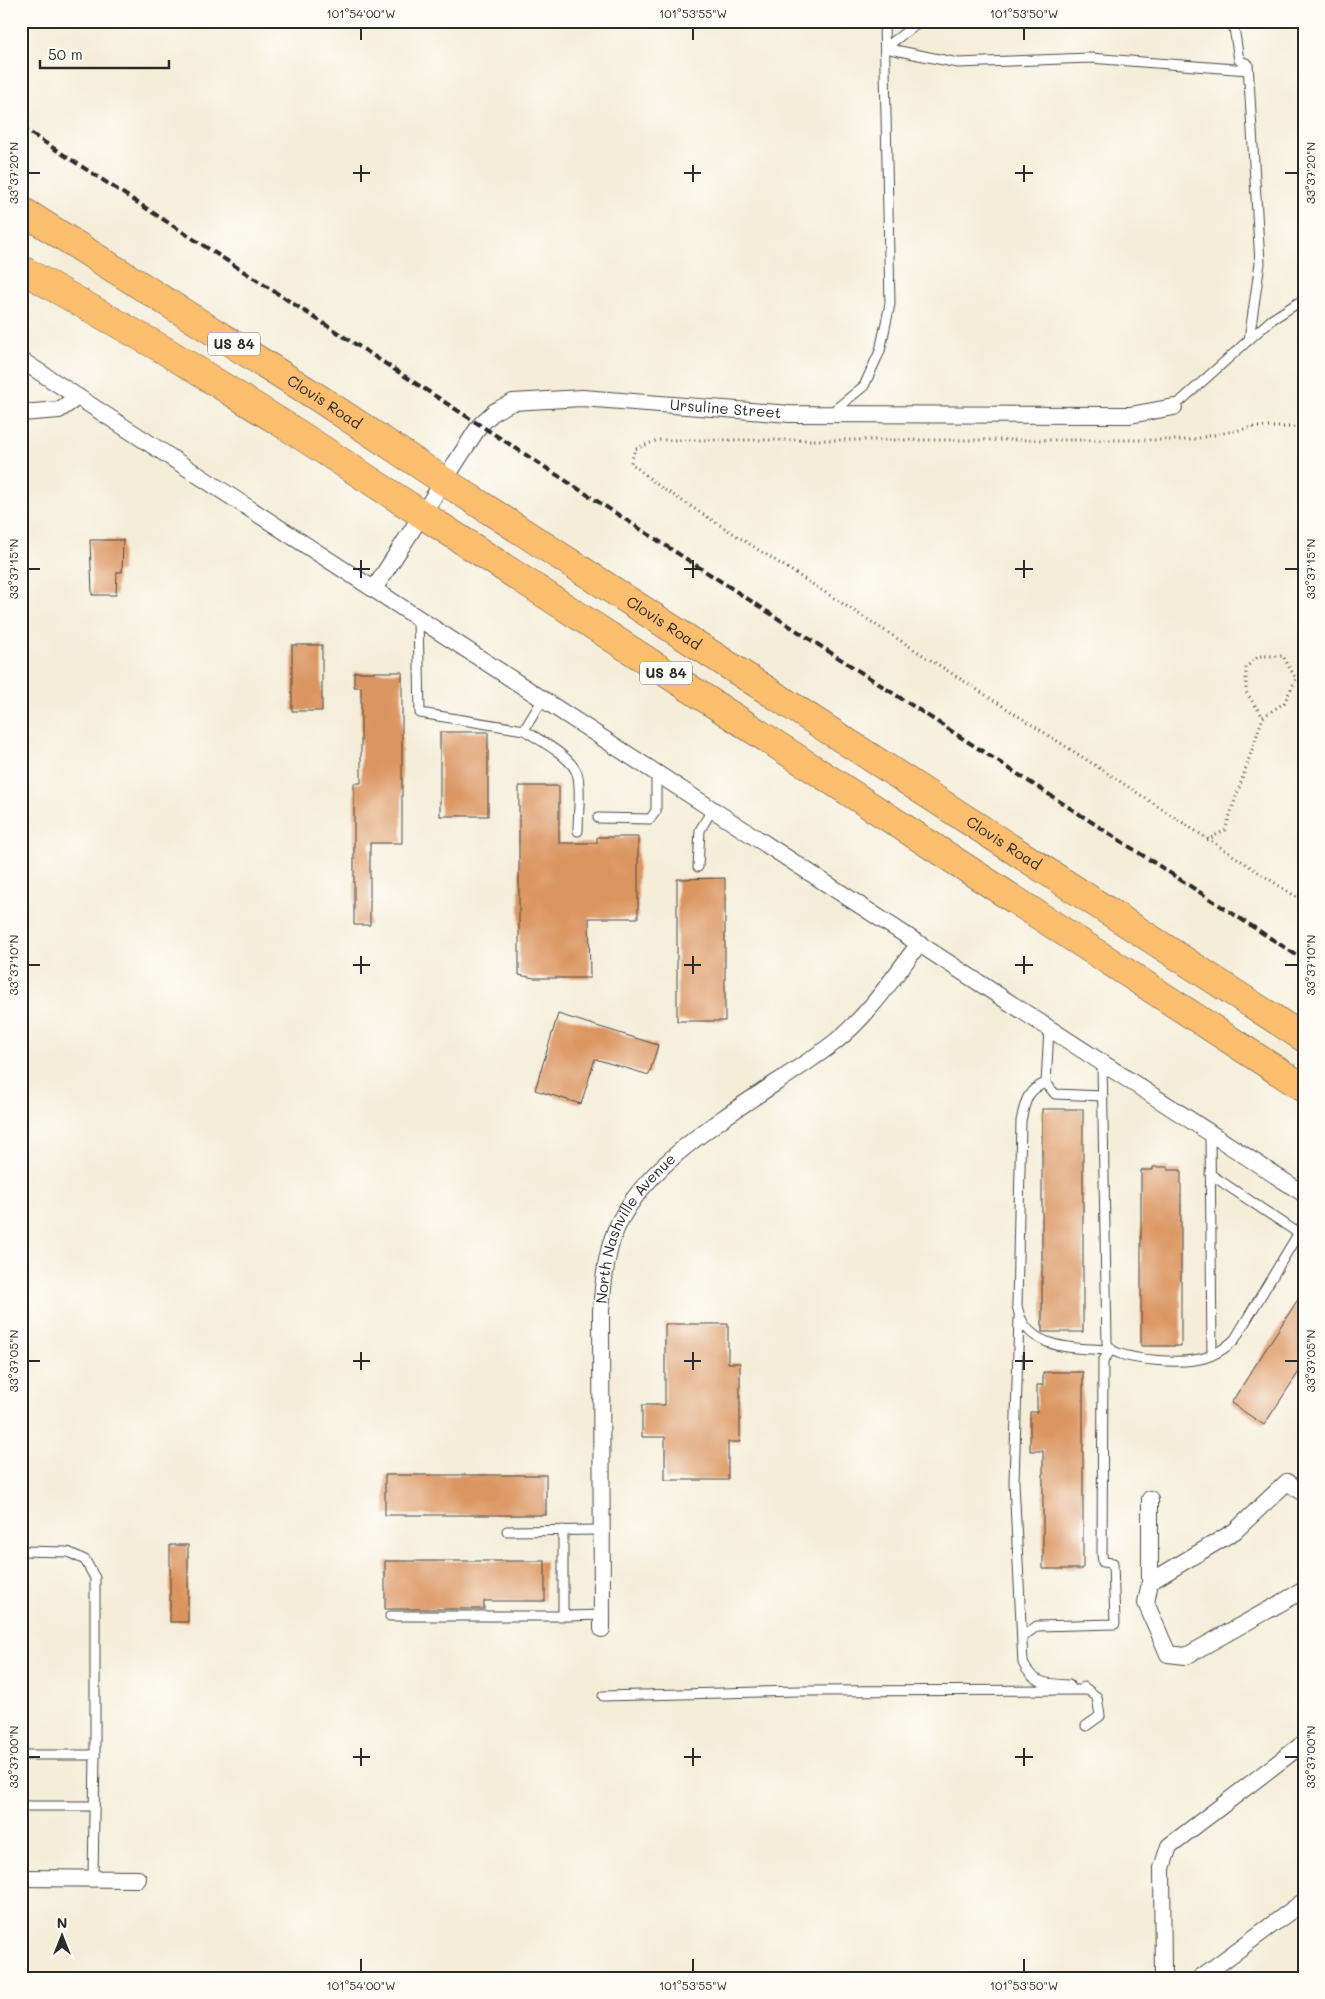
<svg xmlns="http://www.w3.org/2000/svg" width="1325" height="1999" viewBox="0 0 1325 1999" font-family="Mali,sans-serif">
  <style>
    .building { fill: #db9561 }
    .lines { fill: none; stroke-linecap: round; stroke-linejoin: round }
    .service-casing { stroke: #494845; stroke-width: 11 }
    .minor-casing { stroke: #494845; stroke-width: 18 }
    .trunk-casing { stroke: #494845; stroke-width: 29 }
    .path { stroke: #494845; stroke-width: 3; stroke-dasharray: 1 4; stroke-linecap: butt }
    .service { stroke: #fff; stroke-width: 9 }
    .minor { stroke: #fff; stroke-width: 16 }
    .trunk { stroke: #fbbd6e; stroke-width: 28 }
    .rail { stroke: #2b2b2b; stroke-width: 4; stroke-dasharray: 8 4; stroke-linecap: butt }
    .ticks { fill: none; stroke: #2b2b2b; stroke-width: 2 }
    .labels { text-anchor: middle; stroke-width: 5; stroke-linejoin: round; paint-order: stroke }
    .shield { fill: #fdfcf7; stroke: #6a6a68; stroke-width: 1 }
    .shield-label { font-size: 14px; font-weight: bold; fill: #2b2b2b }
    .street-label { font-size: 15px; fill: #2b2b2b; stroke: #fdfcf7 }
    .neatline { fill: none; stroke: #2b2b2b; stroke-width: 2 }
    .ticks-label { font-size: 12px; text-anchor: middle; fill: #2b2b2b }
  </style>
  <rect width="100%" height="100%" fill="#fdfcf7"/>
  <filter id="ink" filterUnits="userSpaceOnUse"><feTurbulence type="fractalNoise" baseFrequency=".02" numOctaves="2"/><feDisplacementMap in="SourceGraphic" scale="10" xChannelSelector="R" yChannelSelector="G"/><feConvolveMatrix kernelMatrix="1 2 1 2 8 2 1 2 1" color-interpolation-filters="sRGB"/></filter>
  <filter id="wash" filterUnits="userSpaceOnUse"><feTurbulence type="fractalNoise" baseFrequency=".0096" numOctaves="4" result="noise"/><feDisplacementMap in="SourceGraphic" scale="20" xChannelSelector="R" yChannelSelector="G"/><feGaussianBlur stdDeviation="1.12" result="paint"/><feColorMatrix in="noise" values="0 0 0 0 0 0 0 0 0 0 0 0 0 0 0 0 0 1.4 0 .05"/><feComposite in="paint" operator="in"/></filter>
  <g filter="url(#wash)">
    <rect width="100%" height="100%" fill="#f5edd8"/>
    <g id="blocks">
      <g class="building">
        <path d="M90,540h33l-1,32h-5l-1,23h-24z"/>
        <rect x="292" y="645" width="30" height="66"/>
        <path d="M354,672h48v171h-32v82h-16v-142h7v-96h-7z"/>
        <rect x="440" y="732" width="48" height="84"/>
        <path d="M519,786h40v57h38v-6h41v81h-49l1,60h-56l-15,-3z"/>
        <path d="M725,878v143h-48v-142z"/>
        <path d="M558,1014l100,31 -9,30 -54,-16 -14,45 -46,-14z"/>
        <rect x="1042" y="1109" width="41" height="223"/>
        <path d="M1153,1167h15v3h13v176h-40v-176h12z"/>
        <path d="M1304,1290v74l-40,61 -33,-22z"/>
        <path d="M665,1324h63v39h12v79h-12v38h-63v-43h-23v-32h23z"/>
        <path d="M1043,1372h40v197h-40v-118h-13v-39h7v-27h6z"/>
        <rect x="385" y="1475" width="161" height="40"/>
        <rect x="170" y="1545" width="18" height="77"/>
        <path d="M385,1561h160v40h-61v8h-99z"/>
      </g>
    </g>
  </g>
  <g filter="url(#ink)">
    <use href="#blocks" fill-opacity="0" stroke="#494845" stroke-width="1"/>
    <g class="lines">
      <defs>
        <g id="service">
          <path d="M1233,21l6,39 9,4 12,199 -11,77"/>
          <path d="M885,48l73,15 132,-5 158,12"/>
          <path d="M885,48l35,-27"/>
          <path d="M1174,407l97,-87 33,-21"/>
          <path d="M832,412l32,-26 16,-35 10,-47 -6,-283"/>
          <path d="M418,618l2,95 104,17 19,-31"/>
          <path d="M524,730c15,10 51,28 54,47 3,17 0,37 0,54"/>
          <path d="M598,818l52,1 6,-8v-37"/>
          <path d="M698,867l2,-37 12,-20"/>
          <path d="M1049,1029l-3,54 9,11 48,2"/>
          <path d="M1102,1063l5,280c3,5 5,8 11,10 17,7 57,10 76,7 15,-2 30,-10 41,-21l69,-115"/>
          <path d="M1046,1083c-19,6 -21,19 -25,38l-4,184c7,46 58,43 94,45"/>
          <path d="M1210,1133l2,222"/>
          <path d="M1210,1174l94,63"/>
          <path d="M1019,1317l-5,165 9,181c10,21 24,21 46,22"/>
          <path d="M563,1530v81l5,5 34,-1"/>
          <path d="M507,1531l94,-1"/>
          <path d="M21,1551l47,1 17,8 10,18v177"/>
          <path d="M390,1616h178"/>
          <path d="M1022,1637l15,-11 78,-2 -2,-61 -10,-1 -1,-8 1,-193 8,-11"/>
          <path d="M1084,1687l13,10 3,19 -14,10"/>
          <path d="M603,1696l195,-5 289,-1"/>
          <path d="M21,1755h74l-2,123"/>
          <path d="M21,1806h73"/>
        </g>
        <g id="minor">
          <path d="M21,360l1283,834"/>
          <path d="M21,413l38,-3 19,-13"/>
          <path id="s1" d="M374,589l106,-164 15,-14 18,-9 69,-4 208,16 340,1 44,-8"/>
          <path d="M1304,1493l-17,-11 -52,49 -85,51 -4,21 22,51 18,2 118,-66"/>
          <path d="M1150,1499v83"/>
          <path id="s2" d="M602,1629l-1,-318c2,-25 4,-48 11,-71 26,-84 156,-146 223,-198 33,-26 58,-64 83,-97"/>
          <path d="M21,1878l117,1"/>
          <path d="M1163,1978l-1,-110 7,-22 135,-103"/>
          <path d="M1200,1978l104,-77"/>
        </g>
        <g id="trunk">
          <path id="s3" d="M21,210l299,189 124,82 860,557"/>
          <path d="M21,269l143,81 130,81 1010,657"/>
        </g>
      </defs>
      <use href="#service" class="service-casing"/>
      <use href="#minor" class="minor-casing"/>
      <use href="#trunk" class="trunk-casing"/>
      <g class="path">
        <path d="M1304,427h-50l-65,13h-531l-23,9 -4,14 28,23 442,283 203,133"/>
        <path d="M1207,840l18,-10 38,-113 21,-14 12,-24 -13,-23h-24l-13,11v25l17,25"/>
      </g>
      <use href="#service" class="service"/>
      <use href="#minor" class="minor"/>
      <use href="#trunk" class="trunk"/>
      <path class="rail" d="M21,127l1283,833"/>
    </g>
  </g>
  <path class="ticks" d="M361,28v12M693,28v12M1024,28v12M361,165v17M693,165v17M1024,165v17M28,173h12M353,173h17M684,173h17M1015,173h18M1285,173h13M361,560v18M693,560v18M1024,560v18M28,569h12M353,569h17M684,569h17M1015,569h18M1285,569h13M361,956v18M693,956v18M1024,956v18M28,965h12M353,965h17M684,965h17M1015,965h18M1285,965h13M361,1352v18M693,1352v18M1024,1352v18M28,1361h12M353,1361h17M684,1361h17M1015,1361h18M1285,1361h13M361,1748v18M693,1748v18M1024,1748v18M28,1757h12M353,1757h17M684,1757h17M1015,1757h18M1285,1757h13M361,1959v13M693,1959v13M1024,1959v13"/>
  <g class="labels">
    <g class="shield">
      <rect x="208" y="332.5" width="52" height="23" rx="4"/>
      <rect x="640" y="661.5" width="52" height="23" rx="4"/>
    </g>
    <g class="shield-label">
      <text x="234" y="349">US 84</text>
      <text x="666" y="678">US 84</text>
    </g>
    <g class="street-label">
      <text dy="5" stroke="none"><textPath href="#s3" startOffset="359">Clovis Road</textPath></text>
      <text dy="5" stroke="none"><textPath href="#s1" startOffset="449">Ursuline Street</textPath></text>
      <text dy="5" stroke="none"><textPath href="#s3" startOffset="764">Clovis Road</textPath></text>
      <text dy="5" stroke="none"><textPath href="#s3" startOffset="1169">Clovis Road</textPath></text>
      <text dy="5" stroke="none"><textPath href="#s2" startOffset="410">North Nashville Avenue</textPath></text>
    </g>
  </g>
  <rect width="1325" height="1999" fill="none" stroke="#fdfcf7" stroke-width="55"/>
  <g transform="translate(62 1936)" stroke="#fdfcf7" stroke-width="4" paint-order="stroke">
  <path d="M0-4L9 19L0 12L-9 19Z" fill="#2b2b2b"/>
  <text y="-8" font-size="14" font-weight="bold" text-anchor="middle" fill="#2b2b2b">N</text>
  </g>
  <path d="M40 60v8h129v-8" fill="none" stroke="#2b2b2b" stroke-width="2.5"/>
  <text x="48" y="60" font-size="15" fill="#2b2b2b" stroke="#fdfcf7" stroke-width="4" paint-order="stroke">50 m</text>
  <rect x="28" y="28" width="1270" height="1944" class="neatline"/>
  <g class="ticks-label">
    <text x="361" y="18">101°54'00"W</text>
    <text x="693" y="18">101°53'55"W</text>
    <text x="1024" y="18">101°53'50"W</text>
    <text transform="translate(14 173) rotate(-90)" y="4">33°37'20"N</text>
    <text transform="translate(1311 173) rotate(-90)" y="4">33°37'20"N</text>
    <text transform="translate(14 569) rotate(-90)" y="4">33°37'15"N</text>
    <text transform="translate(1311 569) rotate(-90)" y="4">33°37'15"N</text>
    <text transform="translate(14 965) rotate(-90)" y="4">33°37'10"N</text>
    <text transform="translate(1311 965) rotate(-90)" y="4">33°37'10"N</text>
    <text transform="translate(14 1361) rotate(-90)" y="4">33°37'05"N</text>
    <text transform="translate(1311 1361) rotate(-90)" y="4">33°37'05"N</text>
    <text transform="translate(14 1757) rotate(-90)" y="4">33°37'00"N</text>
    <text transform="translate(1311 1757) rotate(-90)" y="4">33°37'00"N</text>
    <text x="361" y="1990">101°54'00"W</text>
    <text x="693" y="1990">101°53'55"W</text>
    <text x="1024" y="1990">101°53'50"W</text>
  </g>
</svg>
